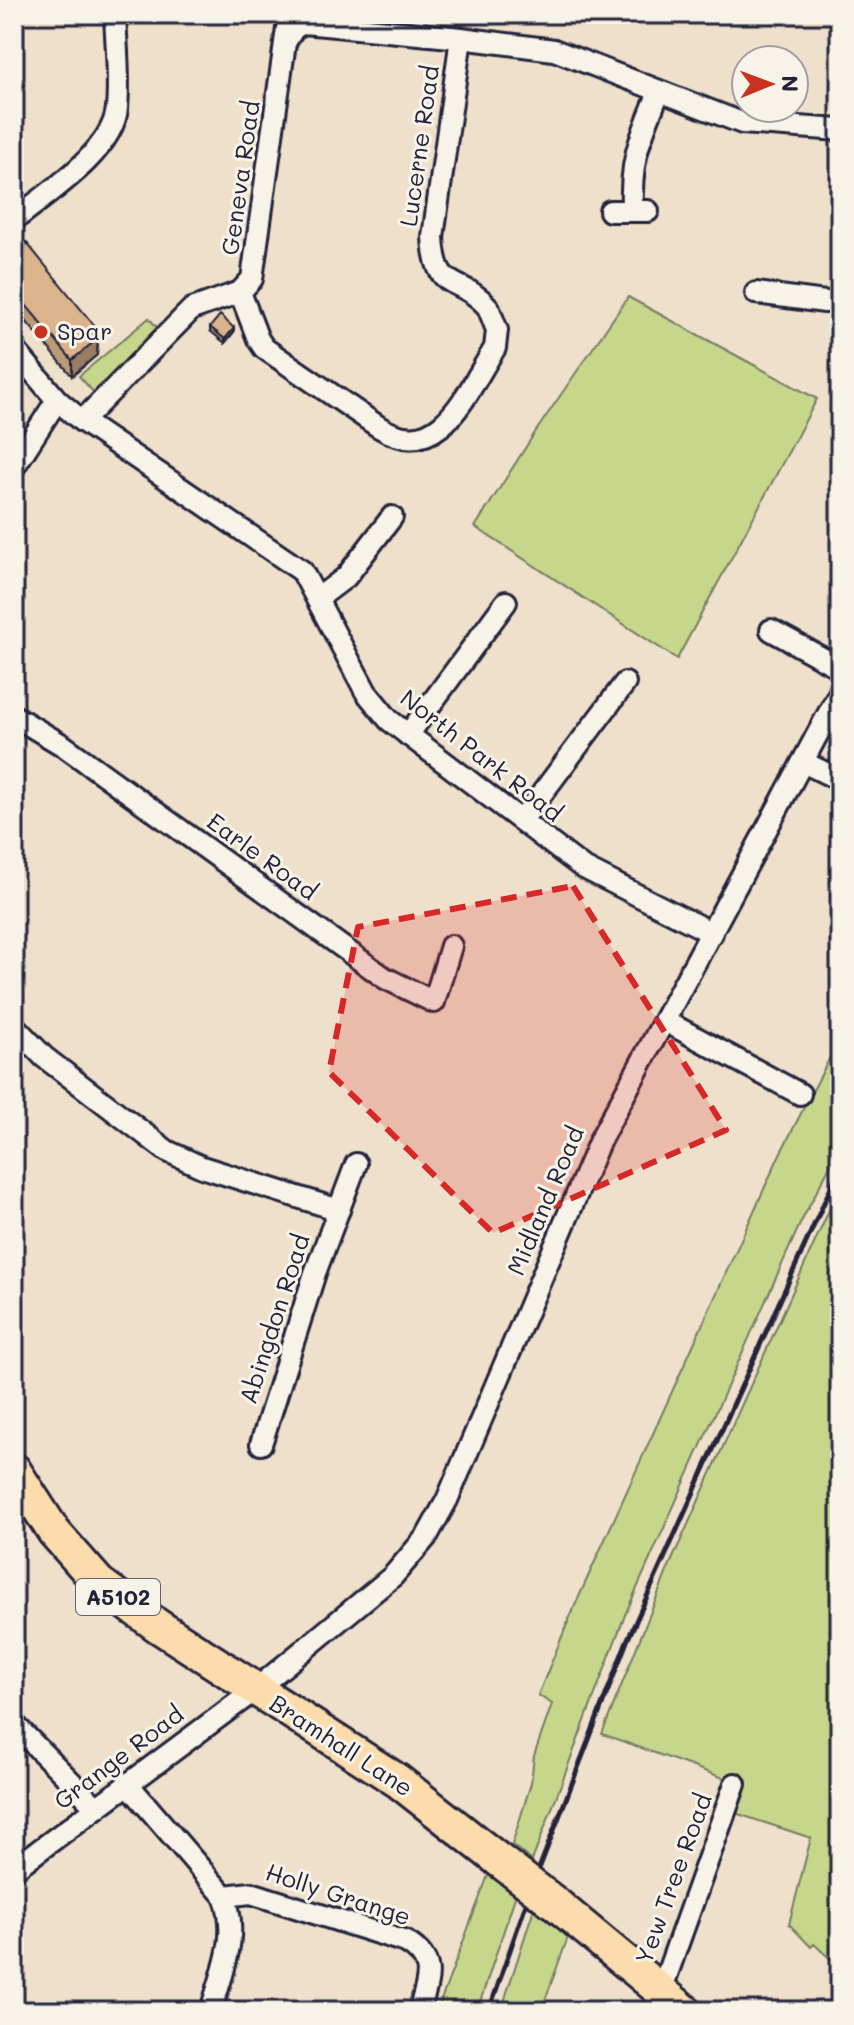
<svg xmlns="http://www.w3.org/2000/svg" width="854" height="2025" viewBox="0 0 854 2025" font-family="Mali,sans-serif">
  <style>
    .green { fill: #c6d78b; stroke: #747c63; stroke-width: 2 }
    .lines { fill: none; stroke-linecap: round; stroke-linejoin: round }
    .minor-casing { stroke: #22223b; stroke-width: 26 }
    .primary-casing { stroke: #22223b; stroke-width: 38 }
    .minor { stroke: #f7f3e8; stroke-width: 20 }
    .primary { stroke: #fcdcac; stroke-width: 32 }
    .rail { stroke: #22223b; stroke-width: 5 }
    .primary-bridge-casing { stroke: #22223b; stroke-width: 38; stroke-linecap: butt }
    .primary-bridge { stroke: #fcdcac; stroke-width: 32 }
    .wall { fill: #bc9b78; stroke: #22223b; stroke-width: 2 }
    .shaded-wall { fill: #997e62; stroke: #22223b; stroke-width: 2 }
    .building { fill: #dbb48c; stroke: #22223b; stroke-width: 2 }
    .marked { fill: #d62828; fill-opacity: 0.2; stroke: #d62828; stroke-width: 6; stroke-dasharray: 16 10; stroke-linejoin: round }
    .poi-dot { fill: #c8321e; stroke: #f7f3e8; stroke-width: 3 }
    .labels { text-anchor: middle; stroke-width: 6; stroke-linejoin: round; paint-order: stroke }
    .shield { fill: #f7f3e8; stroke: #62616f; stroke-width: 2 }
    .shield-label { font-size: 22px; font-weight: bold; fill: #22223b }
    .street-label { font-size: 24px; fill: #22223b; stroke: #f7f3e8 }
    .poi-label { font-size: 24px; fill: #22223b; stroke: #f7f3e8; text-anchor: start }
  </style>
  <rect width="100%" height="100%" fill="#efe0cc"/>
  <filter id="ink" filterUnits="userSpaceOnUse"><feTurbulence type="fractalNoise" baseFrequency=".0125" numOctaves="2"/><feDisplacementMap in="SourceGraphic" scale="16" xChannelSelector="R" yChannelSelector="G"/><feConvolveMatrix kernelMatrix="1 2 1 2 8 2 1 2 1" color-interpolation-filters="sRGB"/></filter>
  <g filter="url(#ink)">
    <g class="green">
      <path d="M628,297l189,102 -140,260 -202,-132 61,-96z"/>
      <path d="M149,318l10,12 -64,64 -16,-18z"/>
      <path d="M840,1038v108l-40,78 -175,391 -93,246 -20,-16 19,-62 3,-27 18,-52 -14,-9 34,-83 207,-456z"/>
      <path d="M840,1186v772l-4,6 -22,-20 -3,3 -22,-23 22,-86 -82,-27 3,-30 -130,-47 66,-165z"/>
      <path d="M490,1870l27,21 -40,120h-40z"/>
      <path d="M535,1905l36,24 -30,82h-40z"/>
    </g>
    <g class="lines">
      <defs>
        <g id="minor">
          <path d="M286,41l8,-13 10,-5 157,15 93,12 188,73 98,7"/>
          <path d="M610,211h38"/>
          <path d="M632,211c-2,-53 8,-72 27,-119"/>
          <path d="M14,220c32,-26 99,-68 103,-112 3,-31 -1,-63 -2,-94"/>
          <path d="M240,292l18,47 6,9 115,79c61,38 88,-36 116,-79l2,-18 -9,-23c-30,-34 -52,-11 -55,-70l28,-199"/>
          <path d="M756,293l69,9 15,-1"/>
          <path d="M14,349l43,51 25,21 220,150 64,121 23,28 193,147 130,66"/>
          <path d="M82,421l110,-112 48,-17 12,-13 37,-265"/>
          <path d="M14,467l43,-67"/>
          <path d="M317,599l29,-22 46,-60"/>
          <path d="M771,630l69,38"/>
          <path d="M14,716l50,30 321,232 49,24 17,-56"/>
          <path d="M408,735l98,-133"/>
          <path d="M803,762l37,18"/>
          <path d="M522,820l103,-137"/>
          <path d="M665,1021l135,73"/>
          <path d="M14,1026l30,31 123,94 35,16 137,43"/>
          <path d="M261,1444l54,-171 41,-109"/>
          <path d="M14,1724l82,83"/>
          <path d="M127,1783l97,113c16,39 -2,76 -13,115"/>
          <path d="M14,1869l241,-179 138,-114 34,-40 20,-36 153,-360 240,-448"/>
          <path d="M224,1896l27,-3 155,49c32,19 22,39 13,69"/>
          <path d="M661,1991l74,-207"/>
        </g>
        <g id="primary">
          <path d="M14,1470l40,62 45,51 59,43 240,155 102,80"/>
          <path d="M556,1904l129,107"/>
        </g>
      </defs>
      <use href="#minor" class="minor-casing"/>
      <use href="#primary" class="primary-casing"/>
      <use href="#minor" class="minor"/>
      <use href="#primary" class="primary"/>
      <path class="rail" d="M489,2011l41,-119 97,-251 213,-474"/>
      <defs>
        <path id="primary-bridge" d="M500,1861l56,43"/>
      </defs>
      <use href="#primary-bridge" class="primary-bridge-casing"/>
      <use href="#primary-bridge" class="primary-bridge"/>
    </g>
    <g class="wall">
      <path d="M14,251l84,94 -1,10 -25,21 -58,-69z"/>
      <path d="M210,327l24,5 -9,11 -15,-12z"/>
    </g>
    <g class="shaded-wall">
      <path d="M234,328v4l-9,11v-4z"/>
      <path d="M98,330l-1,25 -25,21v-16l21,-26z"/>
    </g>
    <g class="building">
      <path d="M26,242l72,88 -5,4 4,5 -25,21 -58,-69v-40z"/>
      <path d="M220,315l14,13 -9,11 -15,-12z"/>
    </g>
  </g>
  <path class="marked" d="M573,886l153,244 -233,103 -164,-161 29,-145z"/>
  <circle class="poi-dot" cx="41" cy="332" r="8"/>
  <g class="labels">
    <rect class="shield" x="76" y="1579" width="84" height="36" rx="6"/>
    <g class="shield-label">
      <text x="118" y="1605">A5102</text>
    </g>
    <g class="street-label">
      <text transform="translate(420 146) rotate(-82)" y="8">Lucerne Road</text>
      <text transform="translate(241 178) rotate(-82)" y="8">Geneva Road</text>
      <text transform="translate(481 756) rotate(38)" y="8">North Park Road</text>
      <text transform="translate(262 857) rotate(36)" y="8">Earle Road</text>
      <text transform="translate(546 1201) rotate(-67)" y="8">Midland Road</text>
      <text transform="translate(275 1319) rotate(-72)" y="8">Abingdon Road</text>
      <text transform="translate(341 1746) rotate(33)" y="8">Bramhall Lane</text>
      <text transform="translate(119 1758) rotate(-37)" y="8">Grange Road</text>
      <text transform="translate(674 1879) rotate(-70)" y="8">Yew Tree Road</text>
      <text transform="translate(338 1895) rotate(18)" y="8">Holly Grange</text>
    </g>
    <g class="poi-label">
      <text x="57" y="340">Spar</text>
    </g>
  </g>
  <rect width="854" height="2025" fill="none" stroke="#f7f3e8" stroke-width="48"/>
  <rect x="24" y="24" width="806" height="1977" fill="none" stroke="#22223b" stroke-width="3" filter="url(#ink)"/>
  <g transform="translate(770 84) rotate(89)"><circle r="38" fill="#f7f3e8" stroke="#a29fa3" stroke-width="2"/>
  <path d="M0-6L14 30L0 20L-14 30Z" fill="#c8321e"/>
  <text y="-12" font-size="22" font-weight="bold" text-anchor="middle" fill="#22223b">N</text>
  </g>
</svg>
